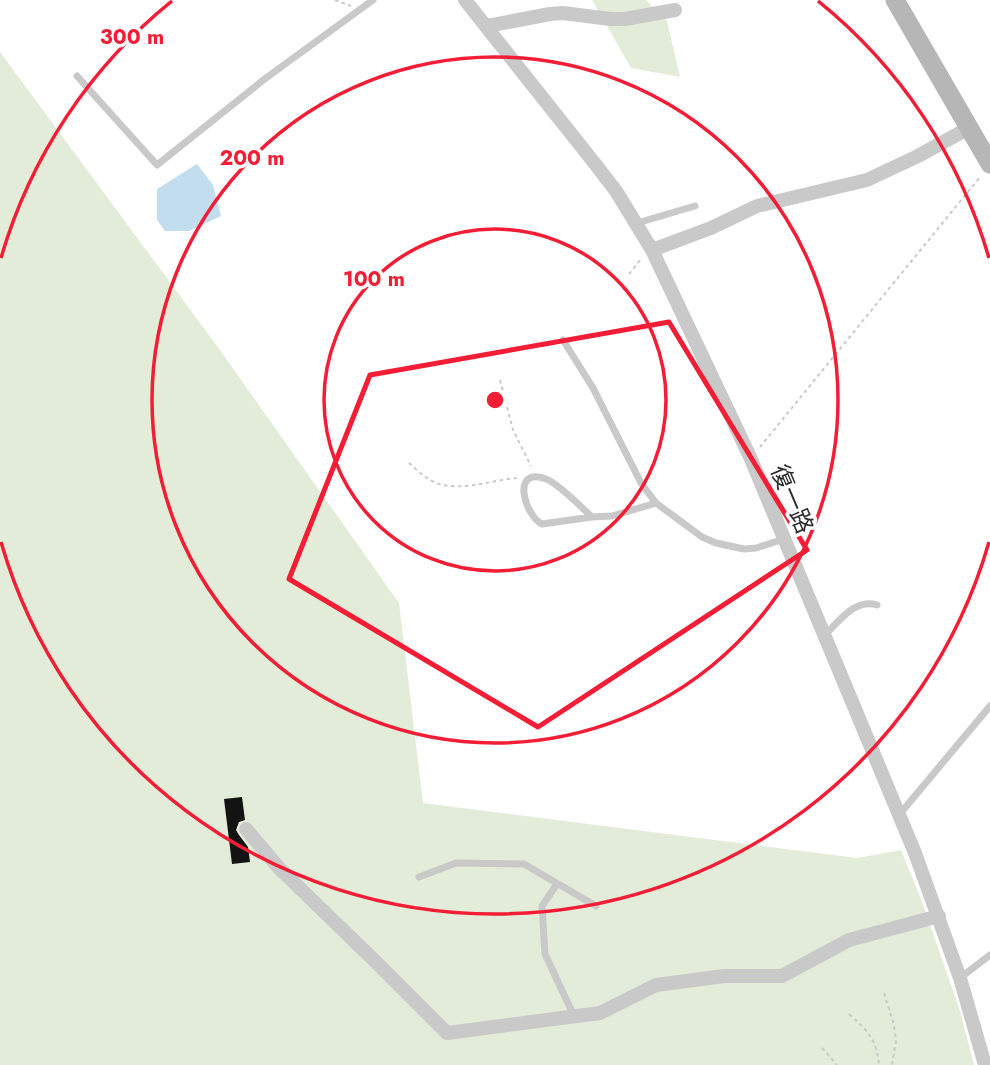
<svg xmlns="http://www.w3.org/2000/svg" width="990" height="1065" viewBox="0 0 990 1065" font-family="Jost,'Noto Sans TC',sans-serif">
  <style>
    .green { fill: #e3ecd8 }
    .water { fill: #c2deee }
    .building { fill: #131313 }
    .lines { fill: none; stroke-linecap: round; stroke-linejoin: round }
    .path { stroke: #c9c9c9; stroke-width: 2; stroke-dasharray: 3.5 3.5; stroke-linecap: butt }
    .lane { stroke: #c9c9c9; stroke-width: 7 }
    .street { stroke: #c9c9c9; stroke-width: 14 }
    .secondary { stroke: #b6b6b6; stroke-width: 19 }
    .marked { fill: none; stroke: #f41d36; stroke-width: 5; stroke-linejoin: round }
    .ring { fill: none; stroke: #f41d36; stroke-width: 3.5 }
    .labels { text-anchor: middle; stroke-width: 7; stroke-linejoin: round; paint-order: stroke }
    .street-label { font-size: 24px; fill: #2c2c2c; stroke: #fff }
    .centre { fill: #f41d36; stroke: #fff; stroke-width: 3.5 }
    .ring-label { font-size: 21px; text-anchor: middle; font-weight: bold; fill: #f41d36; stroke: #fff; stroke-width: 7; stroke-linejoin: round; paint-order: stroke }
  </style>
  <rect width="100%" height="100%" fill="#fff"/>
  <g class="green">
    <path d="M592,0h54l21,21 13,56 -49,-9z"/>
    <path d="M0,52l217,294 182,257 24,200 434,55 44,-8 20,49 39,112 14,54h-974z"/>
  </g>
  <path class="water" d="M197,164l16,21 8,31 -32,15h-24l-8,-11v-31z"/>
  <path class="building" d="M242,797l3,23 -6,2 -3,8 3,5 9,12 2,15 -18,2 -8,-65z"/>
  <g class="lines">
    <g class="path">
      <path d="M335,0l16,6"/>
      <path d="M629,274l12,-15"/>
      <path d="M500,380l13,50 18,36"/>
      <path d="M760,447l220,-270"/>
      <path d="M409,463c8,7 17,16 27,20 24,9 56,-3 81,-5"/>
      <path d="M884,993l10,32 2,16 -4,24"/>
      <path d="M849,1014c18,16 28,26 30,51"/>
      <path d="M822,1048l15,17"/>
    </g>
    <g class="lane">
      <path d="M77,76l80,89 109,-87 107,-78"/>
      <path d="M637,223l58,-17"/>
      <path d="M563,340l30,48 48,95 15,20 46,34 14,6 28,6 12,-1 28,-9"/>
      <path d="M592,517l-50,7c-17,-8 -32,-58 4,-45 12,4 35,28 46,38l20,-1 44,-13"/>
      <path d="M825,635c14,-14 30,-37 52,-30"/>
      <path d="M899,815l91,-109"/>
      <path d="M419,877l37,-14 68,1 72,42"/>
      <path d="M557,884l-15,22 3,48 29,62"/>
      <path d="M960,978l30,-23"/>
    </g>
    <g class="street">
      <path d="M465,0l127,160 24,31 36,59 99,209 164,394 45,125 25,87"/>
      <path d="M487,26l63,-12 13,-1 47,6h15l50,-9"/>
      <path d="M652,250l59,-22 46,-22 110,-26 51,-24 51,-28"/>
      <path d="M246,829l33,39 99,96 69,69 153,-20 56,-28 68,-9h58l67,-36 90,-24"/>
    </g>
    <path class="secondary" d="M895,0l95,164"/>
  </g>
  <path class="marked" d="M669,322l138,228 -269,177 -249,-148 81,-204z"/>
  <g class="ring">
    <circle cx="495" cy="400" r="171"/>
    <circle cx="495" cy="400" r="343"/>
    <path d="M989 542A514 514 0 0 1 1 542M1 258A514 514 0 0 1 172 1M818 1A514 514 0 0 1 989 258"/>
  </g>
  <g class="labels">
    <g class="street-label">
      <text transform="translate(792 499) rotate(67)" y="8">復一路</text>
    </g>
  </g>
  <circle cx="495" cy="400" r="10" class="centre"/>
  <g class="ring-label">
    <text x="132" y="44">300 m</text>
    <text x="252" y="165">200 m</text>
    <text x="374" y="286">100 m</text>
  </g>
</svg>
